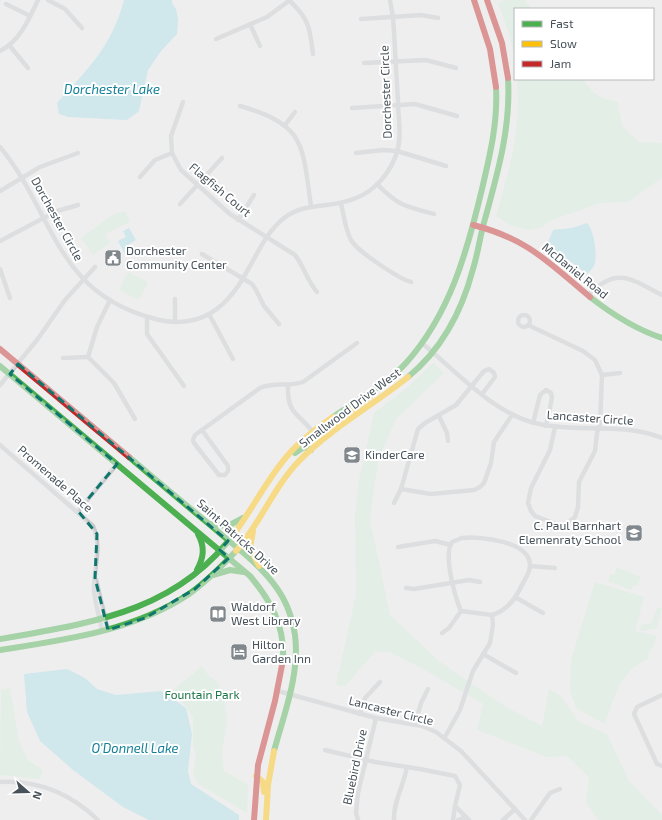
<svg xmlns="http://www.w3.org/2000/svg" width="662" height="820" viewBox="0 0 662 820" font-family="'Exo 2',sans-serif">
  <style>
    .green { fill: #d4eddc }
    .water { fill: #aadde9 }
    .lines { fill: none; stroke-linecap: round; stroke-linejoin: round }
    .street { stroke: #c8cacd; stroke-width: 4.5 }
    .fast { stroke: #4caf50; stroke-width: 6 }
    .slow { stroke: #ffc107; stroke-width: 6 }
    .jam { stroke: #c62828; stroke-width: 6 }
    .marked { fill: none; stroke: #0f766e; stroke-width: 3; stroke-dasharray: 8 5; stroke-linejoin: round }
    .labels { text-anchor: middle; stroke-width: 4; stroke-linejoin: round; paint-order: stroke }
    .street-label { font-size: 12px; fill: #465159; stroke: #fff }
    .poi-label { font-size: 12px; fill: #465159; stroke: #fff; text-anchor: start }
    .park-label { font-size: 12px; fill: #1b7646; stroke: #fff }
    .water-label { font-size: 13px; font-style: italic; fill: #138098; stroke: #fff }
  </style>
  <rect width="100%" height="100%" fill="#efeeee"/>
  <g class="green">
    <path d="M507,0h17l8,9h-17v52l-5,-24 -12,-34z"/>
    <path d="M517,79h66c11,16 16,19 35,23l4,24 17,16 23,1v35l-34,24 -28,1 -48,17 -12,8 -11,2 -17,-4 -16,-10c14,-48 25,-86 21,-137z"/>
    <path d="M125,211l5,11 -25,12 5,9 -17,12 -12,-17 31,-23z"/>
    <path d="M128,272l20,10 -9,18 -20,-10z"/>
    <path d="M433,363l11,10 -48,46 -18,41 -8,59 20,96 50,47 66,45 36,19 7,-37 13,8 16,24 29,13 22,47 33,34v5h-64l-12,-18 3,-25 -22,-21 -20,1 -70,-27 6,-26 -58,-34 -35,-18h-15l-30,34 -9,-1 20,-90 -1,-78 4,-37 15,-67 34,-26z"/>
    <path d="M617,567l24,10 -4,9 -3,-1 -3,5 -23,-9 2,-7 4,1z"/>
    <path d="M595,582l49,15 -9,34 22,5 -4,11 -5,7 1,4c-31,16 -33,35 -44,66l-29,-16 -6,-17 1,-31z"/>
    <path d="M657,607l5,1 -5,20 -15,3 -3,-1 2,-5 11,-2z"/>
    <path d="M202,666l7,10 9,7 7,22 2,17 -5,31 2,18 24,14 -1,28 -50,-30 -4,-9 3,-17 -3,-12v-27l-11,-17 -10,-10z"/>
    <path d="M10,688l9,53 9,19 15,10 -3,9 -40,-4 1,-85z"/>
  </g>
  <g class="water">
    <path d="M124,0h48v3l4,6 2,10 -1,15 -16,17 -13,19 -9,41 -12,9 -59,-3 -9,-3 -2,-11c31,-34 55,-57 67,-103z"/>
    <path d="M587,223c7,7 11,33 7,43 -2,3 -6,7 -8,10l-4,-6 -28,-21h-5l-1,-7 5,-12 19,-2z"/>
    <path d="M129,228l7,12 -8,5 3,6 -6,3 -7,-13 8,-4 -3,-6z"/>
    <path d="M67,669l18,9 12,11 19,6 45,-4 25,17 6,26 -4,37 3,13 48,31v5h-90l-26,-13 -50,-37 -33,-29 -13,-29 -3,-38z"/>
  </g>
  <g class="lines">
    <g class="street">
      <path d="M48,0l17,9 17,19"/>
      <path d="M290,1c19,18 20,27 23,53"/>
      <path d="M6,4l24,12"/>
      <path d="M361,19l60,-4 17,3"/>
      <path d="M250,24l10,22"/>
      <path d="M216,39l51,-22 23,-17"/>
      <path d="M9,45l19,23"/>
      <path d="M0,51c20,-10 29,-32 38,-51"/>
      <path d="M364,63l62,-3 30,8"/>
      <path d="M183,102l-12,34 1,17 9,17 49,44 65,41c9,11 12,26 22,37"/>
      <path d="M240,106c66,19 62,38 71,100"/>
      <path d="M352,108l63,-4 42,12"/>
      <path d="M285,125l10,-13"/>
      <path d="M0,147c55,67 54,144 152,171 22,7 48,5 66,-10 31,-24 38,-68 66,-90 22,-17 48,-9 72,-20 19,-7 35,-26 41,-46 5,-16 1,-35 1,-52 -2,-28 -3,-56 -5,-83l-3,-17"/>
      <path d="M356,153l27,-3 14,1 49,15"/>
      <path d="M140,177l15,-17 17,-7"/>
      <path d="M377,184c20,21 29,23 57,30"/>
      <path d="M0,191l40,-24 38,-14"/>
      <path d="M180,204l42,-46"/>
      <path d="M341,204c3,11 4,25 10,36 7,12 47,38 60,42"/>
      <path d="M238,220l16,-25"/>
      <path d="M0,241l57,-30 21,-6"/>
      <path d="M202,254l50,30 4,6 8,16 15,18"/>
      <path d="M0,269l10,29"/>
      <path d="M588,295c29,-29 43,-16 74,0"/>
      <path d="M175,299v23"/>
      <path d="M110,300l-13,27 -9,30 26,26 21,36"/>
      <path d="M209,314l24,45"/>
      <circle cx="524" cy="321" r="6"/>
      <path d="M147,317v17l37,52"/>
      <path d="M528,325l55,26 12,9 7,15 -2,49 -3,9 -2,18 -16,31 -1,25 -3,10 -7,6 -9,2 -24,-9 -4,-5 -3,-8 3,-15 19,-38 5,-23"/>
      <path d="M423,344c34,28 72,71 116,80 41,9 84,-2 123,14"/>
      <path d="M63,358l25,-1"/>
      <path d="M602,375l18,-2"/>
      <path d="M0,385l37,-45 28,-40 30,-33"/>
      <path d="M288,385c-1,29 9,27 25,47"/>
      <path d="M482,394l13,-17 -1,-4 -5,-4 -5,2 -28,34 -31,18 -7,6 -17,60 30,5 43,-4 6,-3 4,-4 7,-20 3,-21 18,-27"/>
      <path d="M439,416l8,17 1,8"/>
      <path d="M533,423l7,-28 6,-5 5,3 1,5 -6,28"/>
      <path d="M202,430l26,36v5l-3,4h-6l-25,-32 -1,-3 2,-5 65,-47c14,-6 29,-1 43,-6l54,-39"/>
      <path d="M0,445l93,81c9,21 1,40 1,62 0,14 6,29 8,43"/>
      <path d="M394,503l7,-14"/>
      <path d="M78,511l39,-47"/>
      <path d="M462,538c17,-2 69,3 68,28 0,7 -7,16 -10,23 -6,12 -14,22 -28,26l-31,-4c-6,-14 -18,-56 -9,-69z"/>
      <path d="M398,547l37,-6 16,4"/>
      <path d="M530,566l25,2"/>
      <path d="M96,580l12,50"/>
      <path d="M406,588l8,1 55,-9 11,2"/>
      <path d="M515,597l28,16"/>
      <path d="M442,633l7,-5 12,-17"/>
      <path d="M483,654l33,19"/>
      <path d="M278,691l98,27 46,8 14,6 25,19 64,69"/>
      <path d="M662,695l-25,12 -3,7 23,50 5,2"/>
      <path d="M360,714l5,-16 15,-16"/>
      <path d="M415,724l6,-21 7,-14"/>
      <path d="M445,737l15,-27 13,-39 17,-28 3,-18 -1,-10"/>
      <path d="M325,750l50,12 45,7 35,7 5,9 -5,21 14,14"/>
      <path d="M0,782c38,-2 71,12 98,38"/>
      <path d="M358,820l-2,-7 2,-20 18,-75"/>
      <path d="M394,820c-1,-18 10,-35 13,-53"/>
      <path d="M453,820l2,-14"/>
      <path d="M458,820l8,-3"/>
      <path d="M503,820l12,-11"/>
      <path d="M531,820l19,-27 10,-4"/>
    </g>
    <g class="fast">
      <path d="M590,297c23,18 45,32 72,41"/>
      <path d="M0,366l250,210c21,25 35,50 33,84"/>
      <path d="M408,377c33,-27 54,-66 65,-108 5,-16 7,-33 12,-50 13,-47 26,-92 23,-141"/>
      <path d="M333,417c25,-17 53,-32 73,-54 44,-49 61,-111 76,-174 8,-34 16,-67 14,-102"/>
      <path d="M295,453l9,-6 7,3"/>
      <path d="M129,457c28,24 57,48 86,72 23,20 53,41 68,69 6,11 10,24 12,37 5,39 -11,79 -21,116"/>
      <path d="M210,524l18,2 15,-8"/>
      <path d="M197,570c7,-13 8,-23 1,-36"/>
      <path d="M213,575l17,-5 14,2"/>
      <path d="M0,639c91,-16 178,-27 236,-108"/>
      <path d="M0,650c64,-10 134,-19 189,-56 17,-12 32,-27 47,-43"/>
    </g>
    <g class="slow">
      <path d="M330,434l2,-8 4,-5 34,-24"/>
      <path d="M236,531c18,-25 32,-53 52,-76 13,-15 29,-27 45,-38"/>
      <path d="M253,531l-3,17 9,18"/>
      <path d="M236,551c24,-27 37,-63 63,-90 32,-33 73,-55 109,-84"/>
      <path d="M256,776l7,6 1,10"/>
      <path d="M266,820l2,-35 6,-34"/>
    </g>
    <g class="jam">
      <path d="M474,0l16,49 6,38"/>
      <path d="M487,0l15,43 6,35"/>
      <path d="M473,225c55,14 75,37 117,72"/>
      <path d="M0,349l129,108"/>
      <path d="M254,820l4,-55 17,-64 8,-41"/>
    </g>
  </g>
  <path d="M0 0H662V820H0ZM18,364l210,177 -8,9 9,8 -34,31 -50,29 -37,12 -13,-52 2,-44 -19,-23 39,-47 -107,-90z" fill="#efeeee" fill-opacity=".55" fill-rule="evenodd"/>
  <path class="marked" d="M18,364l210,177 -8,9 9,8 -34,31 -50,29 -37,12 -13,-52 2,-44 -19,-23 39,-47 -107,-90z"/>
  <defs>
    <symbol id="civic-square" viewBox="-11 -11 22 22"><rect x="-9" y="-9" width="18" height="18" rx="4" fill="#81888d" stroke="#fff"/><path d="M-.6-6.5H3V-4.5H.6V-3L4-1V1h2V6H-6V1h2V-1L-.6-3ZM-1.2 2.5V6h2.4V2.5Z" fill="#fff"/></symbol>
    <symbol id="school-square" viewBox="-11 -11 22 22"><rect x="-9" y="-9" width="18" height="18" rx="4" fill="#81888d" stroke="#fff"/><path d="M0-5L7-2L0 1L-7-2ZM-4 1L0 2.5L4 1V4Q0 6-4 4Z" fill="#fff"/></symbol>
    <symbol id="library-square" viewBox="-11 -11 22 22"><rect x="-9" y="-9" width="18" height="18" rx="4" fill="#81888d" stroke="#fff"/><path d="M-6-4Q-3-5.5-.7-3.5V5Q-3 3-6 4ZM6-4Q3-5.5 .7-3.5V5Q3 3 6 4Z" fill="#fff"/></symbol>
    <symbol id="hotel-square" viewBox="-11 -11 22 22"><rect x="-9" y="-9" width="18" height="18" rx="4" fill="#81888d" stroke="#fff"/><path d="M-6-4.5h1.5V1H6V5H4.5V3h-9V5H-6ZM-4 0a1.8 1.8 0 1 1 3.6 0ZM.5 0V-2.5h3Q6-2.5 6 0Z" fill="#fff"/></symbol>
  </defs>
  <g fill-rule="evenodd">
    <use href="#civic-square" x="103" y="248" width="20" height="20"/>
    <use href="#school-square" x="342" y="445" width="20" height="20"/>
    <use href="#school-square" x="624" y="523" width="20" height="20"/>
    <use href="#library-square" x="208" y="604" width="20" height="20"/>
    <use href="#hotel-square" x="229" y="642" width="20" height="20"/>
  </g>
  <g class="labels">
    <g class="street-label">
      <text transform="translate(386 92) rotate(-92)" y="4">Dorchester Circle</text>
      <text transform="translate(220 190) rotate(40)" y="4">Flagfish Court</text>
      <text transform="translate(57 219) rotate(61)" y="4">Dorchester Circle</text>
      <text transform="translate(575 271) rotate(39)" y="4">McDaniel Road</text>
      <text transform="translate(350 408) rotate(-37)" y="4">Smallwood Drive West</text>
      <text transform="translate(590 418) rotate(4)" y="4">Lancaster Circle</text>
      <text transform="translate(55 479) rotate(41)" y="4">Promenade Place</text>
      <text transform="translate(238 537) rotate(42)" y="4">Saint Patricks Drive</text>
      <text transform="translate(391 711) rotate(14)" y="4">Lancaster Circle</text>
      <text transform="translate(355 767) rotate(-78)" y="4">Bluebird Drive</text>
    </g>
    <g class="poi-label">
      <text x="126" y="255">Dorchester<tspan x="126" dy="14">Community Center</tspan></text>
      <text x="365" y="459">KinderCare</text>
      <text x="621" y="530" text-anchor="end">C. Paul Barnhart<tspan x="621" dy="14">Elemenraty School</tspan></text>
      <text x="231" y="611">Waldorf<tspan x="231" dy="14">West Library</tspan></text>
      <text x="252" y="649">Hilton<tspan x="252" dy="14">Garden Inn</tspan></text>
    </g>
    <g class="park-label">
      <text x="202" y="699">Fountain Park</text>
    </g>
    <g class="water-label">
      <text x="112" y="94">Dorchester Lake</text>
      <text x="135" y="753">O'Donnell Lake</text>
    </g>
  </g>
  <rect x="514" y="8" width="140" height="72" fill="#ffffff" stroke="#b5b9bd"/>
  <rect x="522" y="21" width="20" height="6" fill="#4caf50" stroke="#b5b9bd"/>
  <text x="550" y="28" font-size="12" fill="#465159">Fast</text>
  <rect x="522" y="41" width="20" height="6" fill="#ffc107" stroke="#b5b9bd"/>
  <text x="550" y="48" font-size="12" fill="#465159">Slow</text>
  <rect x="522" y="61" width="20" height="6" fill="#c62828" stroke="#b5b9bd"/>
  <text x="550" y="68" font-size="12" fill="#465159">Jam</text>
  <g transform="translate(28 792) rotate(110)" stroke="#ffffff" stroke-width="3" paint-order="stroke">
  <path d="M0-3L7 15L0 10L-7 15Z" fill="#465159"/>
  <text y="-6" font-size="11" font-weight="bold" text-anchor="middle" fill="#465159">N</text>
  </g>
</svg>
